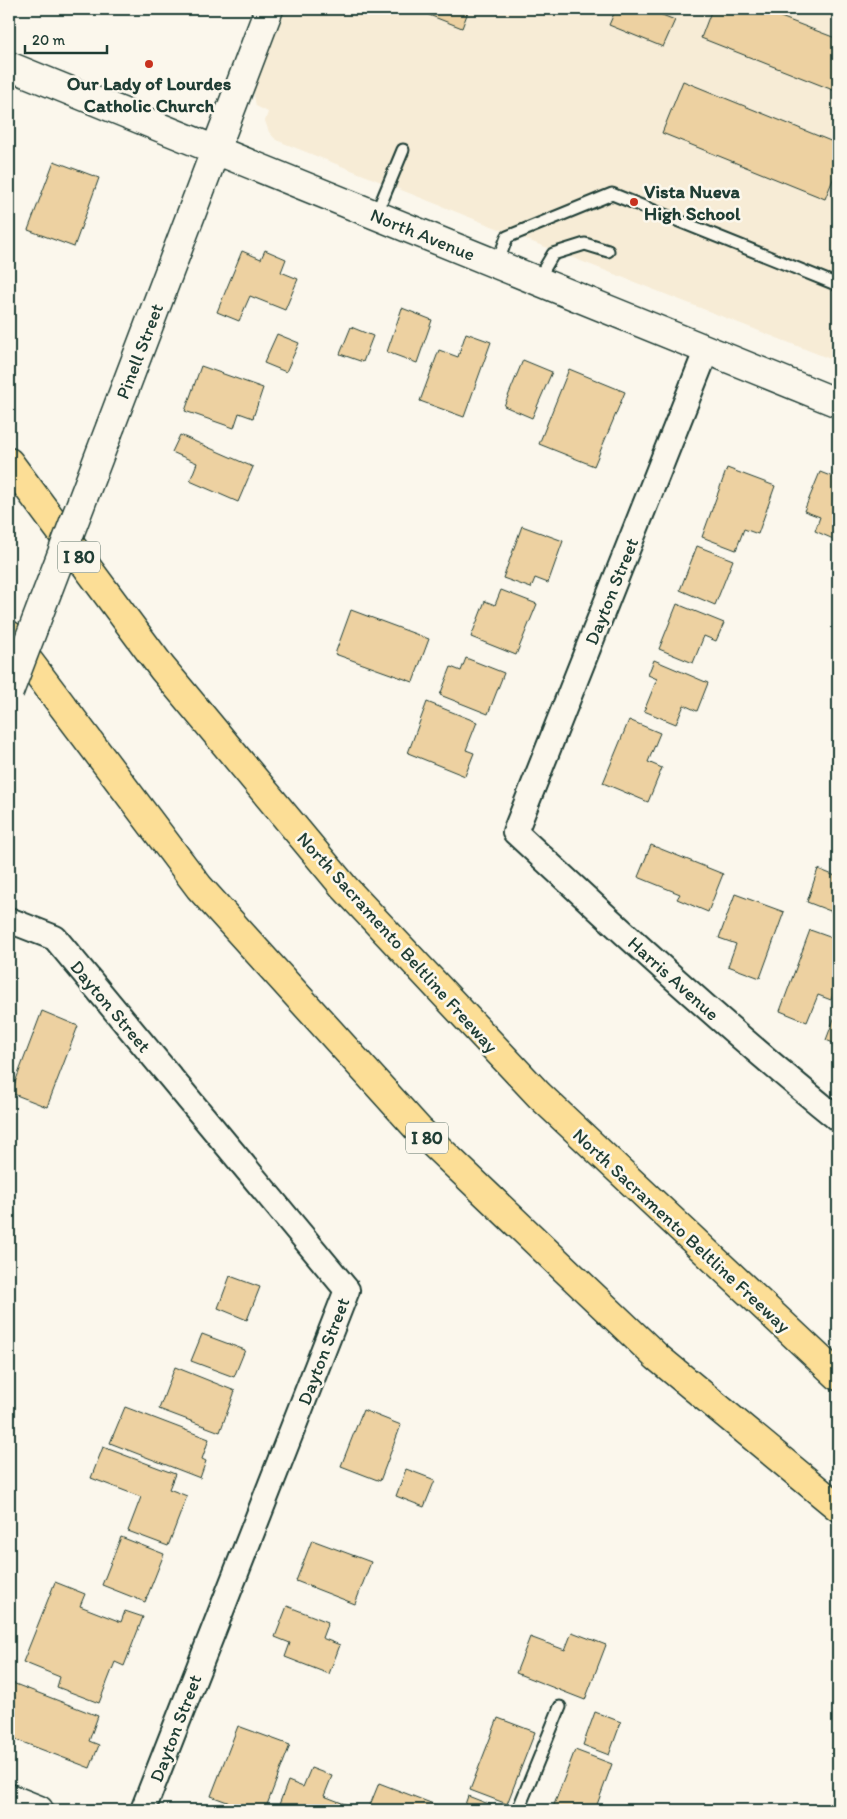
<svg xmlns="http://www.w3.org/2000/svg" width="847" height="1819" viewBox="0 0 847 1819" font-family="Itim,sans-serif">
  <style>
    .built { fill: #f7ecd6 }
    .building { fill: #edd1a1; stroke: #1f3d34 }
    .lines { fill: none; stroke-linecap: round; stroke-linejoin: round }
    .lane-casing { stroke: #1f3d34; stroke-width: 15 }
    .street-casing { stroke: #1f3d34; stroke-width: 28 }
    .secondary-casing { stroke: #1f3d34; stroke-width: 31 }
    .highway-casing { stroke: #1f3d34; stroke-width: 31 }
    .lane { stroke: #fbf7ec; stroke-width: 11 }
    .street { stroke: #fbf7ec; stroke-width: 24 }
    .secondary { stroke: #fbf7ec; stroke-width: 28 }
    .highway { stroke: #fcde96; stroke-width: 28 }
    .secondary-bridge-casing { stroke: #1f3d34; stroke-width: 31; stroke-linecap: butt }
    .secondary-bridge { stroke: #fbf7ec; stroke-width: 28 }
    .poi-dot { fill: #c8321e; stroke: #fbf7ec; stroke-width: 2 }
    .labels { text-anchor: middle; stroke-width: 5; stroke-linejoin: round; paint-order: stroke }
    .shield { fill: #fbf7ec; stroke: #61756b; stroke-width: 1 }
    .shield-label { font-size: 18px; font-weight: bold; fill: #1f3d34 }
    .poi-label { font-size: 19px; font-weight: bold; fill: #1f3d34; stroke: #fbf7ec }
    .street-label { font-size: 19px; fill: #1f3d34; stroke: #fbf7ec }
  </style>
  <rect width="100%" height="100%" fill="#fbf7ec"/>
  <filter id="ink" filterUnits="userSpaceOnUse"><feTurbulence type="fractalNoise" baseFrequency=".02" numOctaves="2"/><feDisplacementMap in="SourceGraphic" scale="10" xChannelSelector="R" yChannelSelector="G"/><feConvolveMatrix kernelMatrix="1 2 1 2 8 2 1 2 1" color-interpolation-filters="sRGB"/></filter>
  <g filter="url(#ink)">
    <path class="built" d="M281,9h557v353l-354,-139 -208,-83 -7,-8 -4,-11 3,-9 -12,-6 -4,-21z"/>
    <g class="building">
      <path d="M414,9h55l-7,19z"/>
      <path d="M616,9h31l28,11 -12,27 -54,-22z"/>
      <path d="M712,9h48l78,30v53l-137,-54z"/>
      <path d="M683,81l155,63v23l-13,32 -163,-66z"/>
      <path d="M54,161l45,17 -25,69 -46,-17z"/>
      <path d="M265,250l21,9 -5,13 17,7 -13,31 -35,-14 -11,25 -22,-9 25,-61 19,8z"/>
      <path d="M402,308l30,12 -15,43 -30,-11z"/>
      <path d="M351,327l22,9 -10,26 -23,-8z"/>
      <path d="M466,333l25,9 -27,75 -44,-16 19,-51 19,7z"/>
      <path d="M277,334l22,9 -13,29 -22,-9z"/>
      <path d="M523,360l29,12 -20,46 -28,-12z"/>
      <path d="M201,366l62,22 -10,30 -14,-5 -5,15 -49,-17z"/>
      <path d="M569,369l56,23 -31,74 -55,-22z"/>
      <path d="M180,435l73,32 -15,35 -48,-21 7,-18 -25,-11z"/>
      <path d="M727,468l48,18 -17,48 -14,-5 -8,21 -34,-13z"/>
      <path d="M820,472l18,7v62l-23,-10 5,-14 -16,-6z"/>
      <path d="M522,526l41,15 -15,42 -13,-5 -4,10 -28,-10z"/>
      <path d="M697,546l36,14 -18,45 -35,-15z"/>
      <path d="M501,590l36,14 -21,51 -45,-18 14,-36 10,4z"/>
      <path d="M677,604l47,19 -8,18 -12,-5 -11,27 -34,-14z"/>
      <path d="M351,610l78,29 -16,43 -78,-28z"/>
      <path d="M466,658l38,15 -16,41 -48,-19 11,-28 10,4z"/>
      <path d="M654,660l54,23 -11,28 -13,-6 -8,19 -32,-13 13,-32 -9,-4z"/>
      <path d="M427,702l50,20 -11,28 8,3 -9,23 -57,-23z"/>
      <path d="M629,720l31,13 -12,29 14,6 -14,34 -45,-19z"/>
      <path d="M651,845l72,29 -15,38 -31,-13 3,-5 -42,-17z"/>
      <path d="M818,869l20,8v37l-31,-12z"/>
      <path d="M735,894l49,18 -24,66 -32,-12 8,-22 -17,-6z"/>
      <path d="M810,930l28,10v39l-7,21 -13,-5 -11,27 -27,-11z"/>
      <path d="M838,1008v37l-12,-5z"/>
      <path d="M42,1011l36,15 -31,81 -36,-14z"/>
      <path d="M230,1276l30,11 -13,33 -29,-12z"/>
      <path d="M202,1334l43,16 -11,27 -43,-16z"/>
      <path d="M175,1367l60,24 -15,41 -61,-23z"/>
      <path d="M125,1407l84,32 -7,20 4,2 -6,17 -90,-35z"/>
      <path d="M363,1410l38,15 -21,56 -39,-15z"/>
      <path d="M103,1447l72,27 -6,15 18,7 -19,50 -40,-15 13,-34 -50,-19z"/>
      <path d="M406,1469l29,11 -11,27 -28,-11z"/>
      <path d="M121,1537l43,17 -19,48 -43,-17z"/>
      <path d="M312,1540l59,22 -16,42 -59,-23z"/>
      <path d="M55,1582l30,12 -5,12 41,16 4,-11 18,6 -19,49 -9,-4 -16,41 -42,-16 3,-10 -37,-15z"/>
      <path d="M287,1606l41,16 -6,16 18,7 -11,29 -44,-17 5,-14 -15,-6z"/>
      <path d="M572,1632l34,13 -21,55 -69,-27 14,-36 35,13z"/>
      <path d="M10,1682l88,34 -9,25 10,4 -9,23 -81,-31v-51z"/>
      <path d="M595,1712l26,10 -12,33 -26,-10z"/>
      <path d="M498,1718l37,14 -28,72 -37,-14z"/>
      <path d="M238,1726l52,19 -25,65h-16l-38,-14z"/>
      <path d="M575,1750l37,14 -17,46h-43z"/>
      <path d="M311,1768l21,8 -8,20 36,14h-83l11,-29 15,6z"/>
      <path d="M379,1783l70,27h-81z"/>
      <path d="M468,1796l36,14h-41z"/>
    </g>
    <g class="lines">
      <defs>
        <g id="lane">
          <path d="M376,215l27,-65"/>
          <path d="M497,264l10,-27 105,-43 226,91"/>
          <path d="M537,281l16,-27 32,-10 23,7"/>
          <path d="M518,1810l42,-103"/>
        </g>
        <g id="street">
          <path d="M707,349l-192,483c105,98 211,196 323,287"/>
          <path d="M9,920l46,18 292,352 -204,520"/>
        </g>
        <g id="secondary">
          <path d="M9,66l829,337"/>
          <path d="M111,425l158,-416"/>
          <path d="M9,1798l30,12"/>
        </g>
        <g id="highway">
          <path d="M9,462l153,206 182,219 195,208 299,281"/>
          <path d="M9,635l190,252 220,243 238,227 181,150"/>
        </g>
      </defs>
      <use href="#lane" class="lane-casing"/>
      <use href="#street" class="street-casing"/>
      <use href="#secondary" class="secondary-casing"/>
      <use href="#highway" class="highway-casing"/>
      <use href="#lane" class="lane"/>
      <use href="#street" class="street"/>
      <use href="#secondary" class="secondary"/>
      <use href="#highway" class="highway"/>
      <defs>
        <path id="secondary-bridge" d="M9,692l102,-267"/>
      </defs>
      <use href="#secondary-bridge" class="secondary-bridge-casing"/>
      <use href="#secondary-bridge" class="secondary-bridge"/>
    </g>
  </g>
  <g class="poi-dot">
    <circle cx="149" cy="64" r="5"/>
    <circle cx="634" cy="202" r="5"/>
  </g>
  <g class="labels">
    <g class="shield">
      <rect x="58" y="541.5" width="42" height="31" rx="4"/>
      <rect x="406" y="1122.5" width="42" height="31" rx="4"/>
    </g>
    <g class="shield-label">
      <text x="79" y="563">I 80</text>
      <text x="427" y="1144">I 80</text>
    </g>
    <g class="poi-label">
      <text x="149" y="90">Our Lady of Lourdes<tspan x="149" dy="22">Catholic Church</tspan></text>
      <text x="644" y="198" text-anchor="start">Vista Nueva<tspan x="644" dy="22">High School</tspan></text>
    </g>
    <g class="street-label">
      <text transform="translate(423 234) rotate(22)" y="7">North Avenue</text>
      <text transform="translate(139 351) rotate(-69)" y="7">Pinell Street</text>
      <text transform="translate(611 591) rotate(-68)" y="7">Dayton Street</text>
      <text transform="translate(398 942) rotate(48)" y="7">North Sacramento Beltline Freeway</text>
      <text transform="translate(674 978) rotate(42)" y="7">Harris Avenue</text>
      <text transform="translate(111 1006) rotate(50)" y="7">Dayton Street</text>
      <text transform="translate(682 1230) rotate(43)" y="7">North Sacramento Beltline Freeway</text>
      <text transform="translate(323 1351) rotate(-69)" y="7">Dayton Street</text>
      <text transform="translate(175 1728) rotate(-69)" y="7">Dayton Street</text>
    </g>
  </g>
  <rect width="847" height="1819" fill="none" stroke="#fbf7ec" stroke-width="30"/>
  <rect x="15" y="15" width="817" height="1789" fill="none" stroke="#1f3d34" stroke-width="2" filter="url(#ink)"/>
  <path d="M25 45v8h82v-8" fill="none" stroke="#1f3d34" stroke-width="2.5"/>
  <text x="32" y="45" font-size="15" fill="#1f3d34" stroke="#fbf7ec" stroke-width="4" paint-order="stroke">20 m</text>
</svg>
